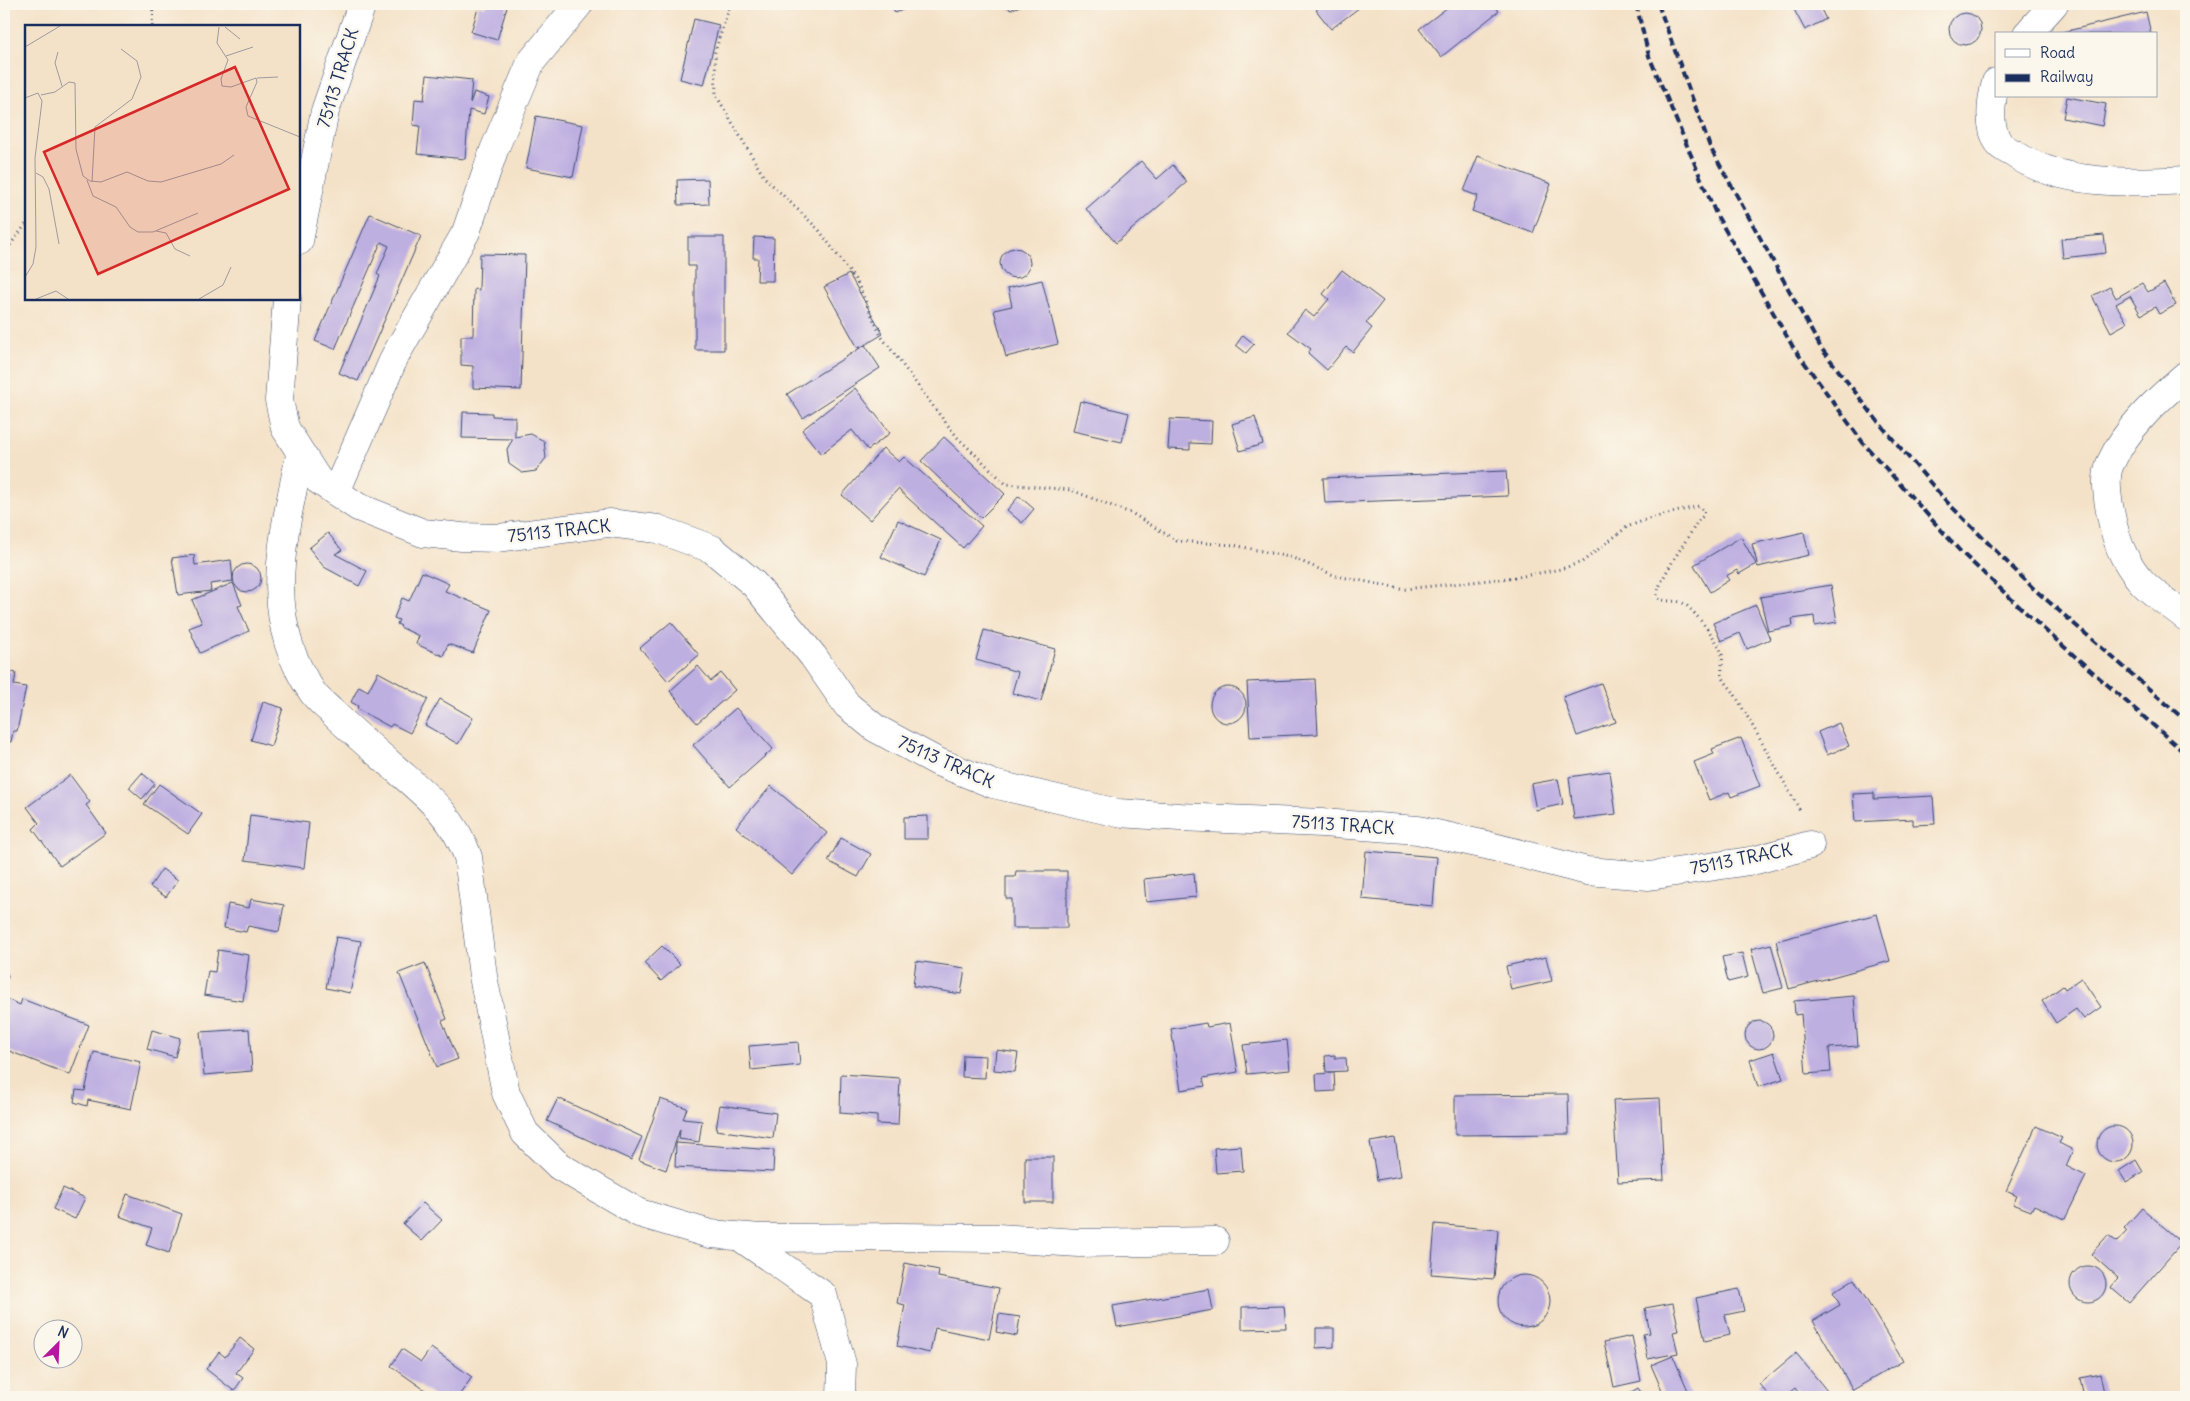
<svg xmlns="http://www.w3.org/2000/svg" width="2190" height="1401" viewBox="0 0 2190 1401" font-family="Delius,sans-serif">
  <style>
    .building { fill: #beafe1 }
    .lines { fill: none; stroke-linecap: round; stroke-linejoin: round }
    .minor-casing { stroke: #3c4a6e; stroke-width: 29 }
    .path { stroke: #3c4a6e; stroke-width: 3; stroke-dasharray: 1 4; stroke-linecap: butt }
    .minor { stroke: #fff; stroke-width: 28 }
    .rail { stroke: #1b2f5e; stroke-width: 4; stroke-dasharray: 8 4; stroke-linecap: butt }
    .labels { text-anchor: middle; stroke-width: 5; stroke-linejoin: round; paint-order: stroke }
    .street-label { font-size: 18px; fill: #1b2f5e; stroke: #fbf7ec }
    .inset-road { fill: none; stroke: #9d9a9e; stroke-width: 1 }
    .view { fill: #d62828; fill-opacity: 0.15; stroke: #d62828; stroke-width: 2.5 }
    .inset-edge { fill: none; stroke: #1b2f5e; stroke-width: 2.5 }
  </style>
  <rect width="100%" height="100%" fill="#fbf7ec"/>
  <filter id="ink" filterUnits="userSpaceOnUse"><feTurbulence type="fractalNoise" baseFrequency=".02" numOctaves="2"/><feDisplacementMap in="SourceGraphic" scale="10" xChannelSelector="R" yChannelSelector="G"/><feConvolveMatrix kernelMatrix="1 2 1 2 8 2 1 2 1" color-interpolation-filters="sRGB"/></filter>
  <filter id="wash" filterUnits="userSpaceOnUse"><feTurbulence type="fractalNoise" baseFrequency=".0096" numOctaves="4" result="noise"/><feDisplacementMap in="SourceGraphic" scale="20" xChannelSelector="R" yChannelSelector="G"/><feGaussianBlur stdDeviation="1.12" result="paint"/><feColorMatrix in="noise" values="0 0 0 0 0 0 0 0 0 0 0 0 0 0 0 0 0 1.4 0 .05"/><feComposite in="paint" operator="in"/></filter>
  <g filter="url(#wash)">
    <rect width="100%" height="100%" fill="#f4e2c8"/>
    <g id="blocks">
      <g class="building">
        <path d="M486,4h22l-11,36 -26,-8 8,-27 6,2z"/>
        <path d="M891,4h27l-23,9z"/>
        <path d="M1007,4h18l-15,6z"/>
        <path d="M1324,4h40l-33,25 -15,-19z"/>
        <path d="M1452,4h41l6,7 -58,46 -22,-28z"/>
        <path d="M1791,4h27l8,15 -21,11z"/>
        <path d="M2146,12l5,22h-87l-1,-2z"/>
        <circle cx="1965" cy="29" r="16"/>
        <path d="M694,19l25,6 -15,60 -24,-6z"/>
        <path d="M427,75l45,5 -2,23 4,-11 15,5 -5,17 -15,-4 -4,49 -48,-5 3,-28 -7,-1 2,-26 9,1z"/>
        <path d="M2067,97l39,7 -4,22 -39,-8z"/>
        <path d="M536,116l47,9 -10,52 -47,-9z"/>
        <path d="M1478,156l73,28 -18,49 -61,-22 6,-15 -14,-5z"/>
        <path d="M1141,161l16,18 16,-14 14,17 -71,61 -30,-34z"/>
        <path d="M708,179l1,25 -31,1 -1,-25z"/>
        <path d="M370,214l51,22 -63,145 -19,-8 41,-97 -3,-2 12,-28 -8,-4 -46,107 -20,-8z"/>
        <path d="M2104,235l2,18 -43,5 -2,-19z"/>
        <path d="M688,237h36v113h-29v-84h-7z"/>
        <path d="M754,237l20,1 -1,43h-16l1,-23h-5z"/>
        <circle cx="1015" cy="263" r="15"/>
        <path d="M480,254l45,1 -4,135 -48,-2v-22l-12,-1v-29h12l1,-47 5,1z"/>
        <path d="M1342,270l41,31 -17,22 6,5 -19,24 -7,-5 -19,23 -19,-17 3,-4 -23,-17 17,-22 9,7 15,-18 -6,-5z"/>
        <path d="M849,274l34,60 -18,11 15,23 -77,50 -16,-24 78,-49 -7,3 -34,-61z"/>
        <path d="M1042,280l16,64 -52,13 -12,-47 18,-4 -4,-18z"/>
        <path d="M2142,283l6,9 16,-9 12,22 -17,9 -4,-7 -14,8 -11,-19 -14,8 11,19 -16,9 -19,-36 18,-9 6,11z"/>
        <path d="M1243,335l11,9 -8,9 -10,-8z"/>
        <path d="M855,388l35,45 -22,17 -16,-20 -31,24 -19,-24z"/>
        <path d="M1080,401l49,12 -7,29 -49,-11z"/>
        <path d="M463,412l29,1v3l23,1v20l16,-3 13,7 2,17 -10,13 -14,2 -13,-9 -2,-15 6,-10 -51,-1z"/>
        <path d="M1255,417l8,27 -23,7 -8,-27z"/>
        <path d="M1170,419l42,2 -1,23 -21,-1v7l-22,-1z"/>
        <path d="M944,437l61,57 -24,24 -60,-57z"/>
        <path d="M883,448l16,14 5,-5 78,69 -19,22 -65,-59 -28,31 -28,-25z"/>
        <path d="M1506,471l2,25 -183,7 -2,-25z"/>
        <path d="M1019,496l15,13 -12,14 -15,-13z"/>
        <path d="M898,520l43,20 -17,37 -43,-20z"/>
        <path d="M1804,532l5,23 -51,12 -6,-23z"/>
        <path d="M328,533l14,17 -7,4 32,17 -8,15 -35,-19 -15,-19z"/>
        <path d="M1741,537l15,27 -17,10 -2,-4 -11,6 3,4 -19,12 -16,-27z"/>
        <path d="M194,555l1,10 36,-5 2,21 -23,3 1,7 -33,4 -6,-37z"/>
        <circle cx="247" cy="578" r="14"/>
        <path d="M422,572l27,12 -4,7 46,19 -18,43 -25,-9 -5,12 -27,-12 3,-8 -19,-9 1,-1 -4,-2 2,-4 -5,-2 8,-20 7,3z"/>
        <path d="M233,583l9,22 -4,1 11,25 -49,22 -11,-25 13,-5 -10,-23z"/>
        <path d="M1831,585l6,37 -22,4 -1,-10 -22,3 1,7 -25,5 -8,-34z"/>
        <path d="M1756,605l14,34 -23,10 -7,-16 -19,8 -8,-18z"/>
        <path d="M671,622l28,33 -31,26 -28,-33z"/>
        <path d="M984,630l71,19 -14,52 -29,-8 6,-21 -42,-12z"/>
        <path d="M698,666l13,15 10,-8 14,17 -38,33 -27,-32z"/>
        <path d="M4,670l12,3 -2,12 12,2 -9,44h-4l-2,11 -7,-1z"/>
        <path d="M378,672l50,27 -18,34 -18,-9 -2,3 -33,-18 1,-3 -7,-4 8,-16 9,5z"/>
        <path d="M1315,679l3,55 -68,3 -3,-55z"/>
        <path d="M1601,683l15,39 -39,14 -14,-39z"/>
        <circle cx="1228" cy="705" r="18"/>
        <path d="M440,699l33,19 -15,26 -33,-19z"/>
        <path d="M263,702l20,6 -12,38 -20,-6z"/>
        <path d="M736,708l37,41 -43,38 -37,-42z"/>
        <path d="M1839,723l10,23 -22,9 -9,-23z"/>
        <path d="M1741,738l19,48 -29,11 -2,-5 -20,8 -15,-38 20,-8 -2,-5z"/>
        <path d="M1610,771l6,43 -42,5 -5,-42z"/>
        <path d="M142,773l13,11 -13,15 -13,-11z"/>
        <path d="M70,775l20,27 -4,3 20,28 -46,33 -27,-37 6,-6 -12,-16z"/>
        <path d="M1558,779l5,25 -27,6 -5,-26z"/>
        <path d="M159,784l43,30 -14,20 -44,-30z"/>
        <path d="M771,786l56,47 -35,42 -56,-48z"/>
        <path d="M1874,793v6l59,-3 2,28 -22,1v-6l-58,3 -2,-28z"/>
        <path d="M250,815l59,8 -5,45 -59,-8z"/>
        <path d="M928,816v23h-24v-22z"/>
        <path d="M841,838l30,16 -13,23 -30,-16z"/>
        <path d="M1366,851l71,6 -4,49 -71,-7z"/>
        <path d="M162,869l16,11 -12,17 -16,-10z"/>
        <path d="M1016,871h51v57h-55v-29h-6v-22h9z"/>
        <path d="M1194,873l2,24 -50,5 -2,-23z"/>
        <path d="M251,899l33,6 -5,27 -31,-6 -2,6 -22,-4 4,-24 21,4z"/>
        <path d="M1877,914l13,47 -101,28 -13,-48z"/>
        <path d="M336,937l25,4 -11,52 -24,-5z"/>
        <path d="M1771,944l12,44 -20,5 -12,-44z"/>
        <path d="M662,946l18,18 -19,17 -17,-18z"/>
        <path d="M218,950l31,5 -6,46 -39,-6 4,-24 7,1z"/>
        <path d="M1742,953l6,24 -20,5 -6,-25z"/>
        <path d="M1546,957l6,24 -41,9 -5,-24z"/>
        <path d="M916,961l49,7 -4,26 -48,-8z"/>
        <path d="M425,963l22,56 -5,2 16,38 -21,8 -38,-94z"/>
        <path d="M4,965l4,12 -4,8z"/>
        <path d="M2081,978l20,29 -17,12 -8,-10 -20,14 -14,-22 21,-15 2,3z"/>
        <path d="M1854,996l4,50 -29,2 2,24 -25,2 -5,-60 -6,1 -1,-14z"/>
        <path d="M4,998l16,7 2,-6 67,26 -19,50 -66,-26z"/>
        <circle cx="1759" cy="1035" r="14"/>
        <path d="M1206,1023l1,4 23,-4 8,49 -35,6 2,8 -24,4 -10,-61z"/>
        <path d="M249,1029l3,42 -48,4 -4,-43z"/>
        <path d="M152,1030l28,8 -5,19 -28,-8z"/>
        <path d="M1287,1040l3,30 -43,4 -4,-29z"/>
        <path d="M798,1042l2,23 -49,5 -2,-24z"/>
        <path d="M996,1050l22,3 -3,19 -21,-2z"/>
        <path d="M94,1052l47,10 -10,47 -43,-9 -1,6 -13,-4 2,-12 9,1z"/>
        <path d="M1774,1052l9,27 -25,8 -8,-27z"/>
        <path d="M963,1055l23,1 -1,22 -23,-1z"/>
        <path d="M1335,1055v3h11l1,13 -21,1 -1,-16z"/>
        <path d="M1334,1073l1,18 -18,1 -1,-18z"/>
        <path d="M841,1074l59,4 -2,47 -21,-1v-8l-37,-3z"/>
        <path d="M1568,1094l1,40 -114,1v-40z"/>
        <path d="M558,1098l84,39 -11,23 -84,-39z"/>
        <path d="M1660,1098l4,82 -46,2 -5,-82z"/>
        <path d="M660,1099l27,9 -4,11 19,2 -3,21 -20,-3 1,-10 -14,41 -27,-10z"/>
        <path d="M720,1105l56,8 -3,25 -57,-8z"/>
        <circle cx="2115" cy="1144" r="18"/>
        <path d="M2036,1126l26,12 -3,5 14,7 -7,16 20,10 -21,43 -31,-14 -3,6 -18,-7 4,-8 -11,-5z"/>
        <path d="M1395,1138l6,38 -24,4 -7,-38z"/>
        <path d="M676,1143l98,7 -1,22 -98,-5z"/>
        <path d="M1241,1146l2,25 -27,2 -2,-25z"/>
        <rect x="1025" y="1157" width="28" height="45"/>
        <path d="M2136,1160l7,12 -17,10 -7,-11z"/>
        <path d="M63,1188l22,10 -10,21 -22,-10z"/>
        <path d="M127,1194l55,20 -13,39 -23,-8 6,-17 -33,-12z"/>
        <path d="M423,1203l19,17 -20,21 -19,-17z"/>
        <path d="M2142,1208l40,35 -53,60 -19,-16 8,-9 -27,-24 17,-19 9,7 10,-11 -3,-3z"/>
        <path d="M1435,1224l63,6 -4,49 -63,-5z"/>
        <path d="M905,1263l34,7 -1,7 61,11 -10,51 -54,-11 -5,25 -33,-7 8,-41 -8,-2z"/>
        <circle cx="2088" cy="1284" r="18"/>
        <circle cx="1524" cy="1301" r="26"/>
        <path d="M1854,1279l49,82 -50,29 -40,-69 27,-16 -7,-13z"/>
        <path d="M1209,1289l4,21 -96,17 -4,-21z"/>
        <path d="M1739,1289l5,22 -19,4 5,20 -25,6 -9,-43z"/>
        <path d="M1673,1303l6,28 -6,1 5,21 -30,6 -5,-25 7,-1 -5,-25z"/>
        <path d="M1284,1306l2,22 -44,1v-22z"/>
        <path d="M999,1314l21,3 -3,19 -21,-4z"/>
        <path d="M1316,1328h18v19l-18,1z"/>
        <path d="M1632,1336l9,45 -27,6 -10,-45z"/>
        <path d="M240,1338l14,11 -18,24 7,5 -9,13 -28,-22 13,-17 6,5z"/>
        <path d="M431,1348l41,29 -14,20h-23l-44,-31 11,-17 19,13z"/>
        <path d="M1796,1353l36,44h-30l-7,-9 -11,9h-14l-11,-13z"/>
        <path d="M1673,1356l17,39 -6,2h-19l-14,-32z"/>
        <path d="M2100,1374l5,23h-21l-4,-19z"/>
        <path d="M1638,1388l6,9h-21z"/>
      </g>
    </g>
  </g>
  <g filter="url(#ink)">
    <use href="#blocks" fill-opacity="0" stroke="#3c4a6e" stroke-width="1"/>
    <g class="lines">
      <defs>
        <g id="minor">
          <path d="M2027,34l27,-30"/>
          <path d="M1996,82c-5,19 -9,45 4,63 3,3 9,6 13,8 46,33 119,30 173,27"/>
          <path d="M299,241l26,-130 37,-107"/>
          <path d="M287,299l-8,101 6,28 33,52 40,27 65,26 39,4 36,1 111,-15 49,6 54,20 42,35 59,72 34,49 28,23 63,34 55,22 125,29 62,4 142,6 96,7 68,15 101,26 62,5 107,-16 54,-15"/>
          <path d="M2186,375c-30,26 -59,52 -76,89 -9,20 4,73 14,92 5,9 13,21 20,28 12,12 29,22 42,33"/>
          <path d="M300,455c-17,83 -40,163 13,238 5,7 13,13 19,19 21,20 43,39 65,58 31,27 57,47 71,87l15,119 23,117 19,40 34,33 80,47 71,21 51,4 137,-1 99,1 82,5 136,-2"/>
          <path d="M336,492l59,-136 71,-124 28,-82 37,-88 48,-58"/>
          <path d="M740,1237l83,58 19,69 -1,33"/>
        </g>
      </defs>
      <use href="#minor" class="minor-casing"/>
      <g class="path">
        <path d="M730,4l-15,48 1,43 48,82 55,53 38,52 24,54 58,78 19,24 48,46 65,6 62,24 44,27 57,4 59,13 43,18 69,13 113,-12 43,-8 21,-7 45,-35 21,-8 51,-13 5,5 -1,5 -6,6c-8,16 -41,60 -40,75 8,7 20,1 29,8 9,7 31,35 35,46 3,8 0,15 1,23 1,7 8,13 12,19l67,119"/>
        <path d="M152,26l1,-22"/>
        <path d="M4,253l22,-29"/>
      </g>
      <use href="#minor" class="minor"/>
      <g class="rail">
        <path d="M1636,4l13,52 67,158 77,133 71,97 96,107 77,72 149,131"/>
        <path d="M1658,4l52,143 111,201 59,76 66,77 88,88 152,132"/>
      </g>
    </g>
  </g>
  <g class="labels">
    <g class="street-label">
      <text transform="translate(338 78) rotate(-73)" y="6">75113 TRACK</text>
      <text transform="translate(559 531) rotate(-6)" y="6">75113 TRACK</text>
      <text transform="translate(946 762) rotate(24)" y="6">75113 TRACK</text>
      <text transform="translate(1343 825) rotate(4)" y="6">75113 TRACK</text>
      <text transform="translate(1741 859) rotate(-11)" y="6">75113 TRACK</text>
    </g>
  </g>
  <g transform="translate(25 25)">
    <rect width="275" height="275" fill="#f4e2c8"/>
    <path class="inset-road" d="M194,2l-2,16 11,17 -7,19 1,7 9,1 25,-9 1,4 -11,25 2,9 52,21M200,2l15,12M0,22l35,-21M33,27l-3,11 7,23M201,31l27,-9M232,53l21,-1M16,70l14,-3 14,-10 6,1 1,66 7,27 7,5 11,1 26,-10 21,9 13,1 60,-18 13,-9M0,73l13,-5 4,8 -7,57 1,89 -3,17 -8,13M11,148l7,4 6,12 10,55M62,155l6,16 23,11 14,20 8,5h15l45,-19M67,157l3,-55 37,-28 9,-22 -4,-16 -16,-12M131,206l10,2 9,16 15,7M11,274l20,-8 12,8M174,274l24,-14 8,-18"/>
    <path class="view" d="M210,42l54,122 -191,85 -54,-122z"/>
    <rect width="275" height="275" class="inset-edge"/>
  </g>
  <rect width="2190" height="1401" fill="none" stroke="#fbf7ec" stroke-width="20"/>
  <rect x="1995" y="32" width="162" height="65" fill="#fbf7ec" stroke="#a1a7b3"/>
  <rect x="2005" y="49" width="25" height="8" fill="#ffffff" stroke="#a1a7b3"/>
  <text x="2040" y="58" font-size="15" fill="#1b2f5e">Road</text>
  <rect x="2005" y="74" width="25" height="8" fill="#1b2f5e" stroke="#a1a7b3"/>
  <text x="2040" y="82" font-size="15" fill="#1b2f5e">Railway</text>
  <g transform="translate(58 1344) rotate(24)"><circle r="24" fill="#fbf7ec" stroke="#a1a7b3"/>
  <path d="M0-4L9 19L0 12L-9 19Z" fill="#b5179e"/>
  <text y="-8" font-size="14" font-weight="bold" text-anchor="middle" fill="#1b2f5e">N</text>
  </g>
</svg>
